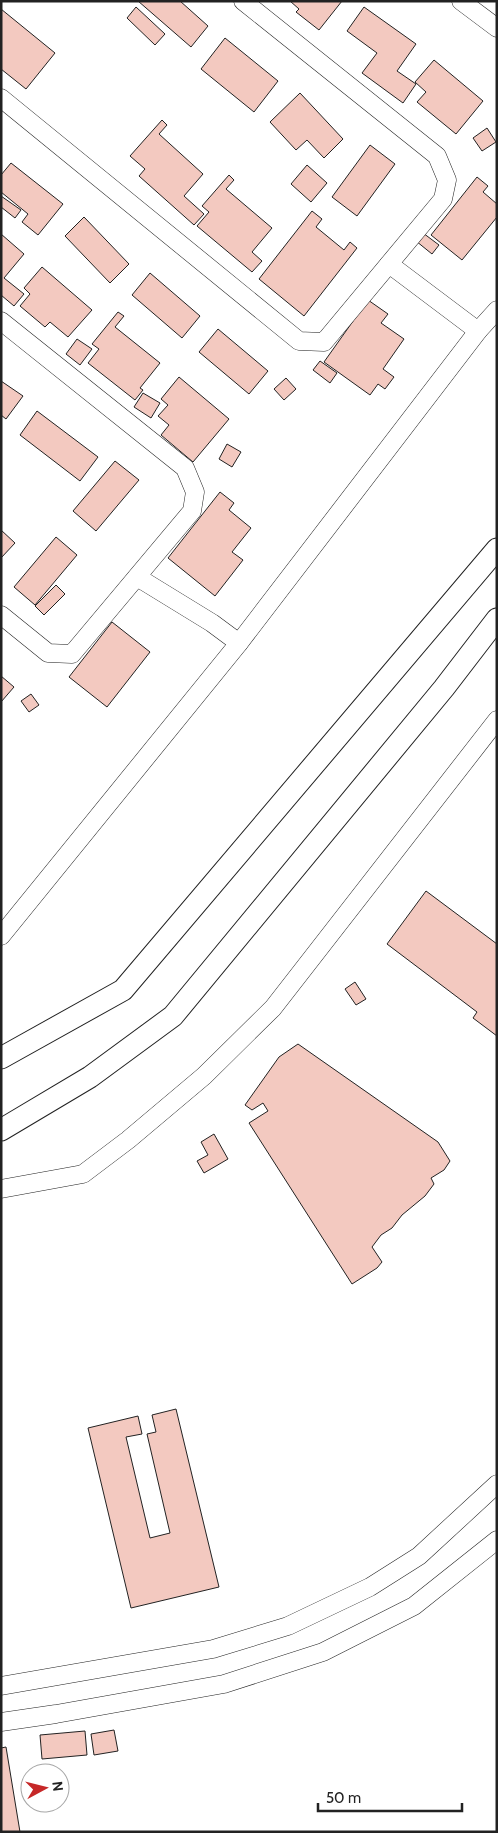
<svg xmlns="http://www.w3.org/2000/svg" width="498" height="1833" viewBox="0 0 498 1833" font-family="Cabin,sans-serif">
  <style>
    .building { fill: #f3c9c0; stroke: #222 }
    .lines { fill: none; stroke-linecap: round; stroke-linejoin: round }
    .minor-casing { stroke: #222; stroke-width: 19 }
    .tertiary-casing { stroke: #222; stroke-width: 23 }
    .minor { stroke: #fff; stroke-width: 18 }
    .tertiary { stroke: #fff; stroke-width: 21 }
  </style>
  <rect width="100%" height="100%" fill="#fff"/>
  <g class="building">
    <path d="M138,1h42l28,25 -17,21z"/>
    <path d="M290,1h52l-23,29 -23,-18 3,-3z"/>
    <path d="M136,7l29,27 -10,11 -28,-27z"/>
    <path d="M364,7l52,37 -19,27 19,13 -13,19 -41,-30 15,-20 -30,-22z"/>
    <path d="M1,9l54,44 -29,36 -25,-20z"/>
    <path d="M225,38l53,43 -24,31 -53,-43z"/>
    <path d="M434,60l49,41 -27,33 -39,-32 9,-10 -11,-10z"/>
    <path d="M300,93l43,46 -19,19 -17,-18 -11,10 -26,-28z"/>
    <path d="M162,120l5,5 -8,9 44,40 -19,22 20,18 -10,11 -55,-49 6,-7 -15,-13z"/>
    <path d="M487,128l9,14 -14,9 -9,-13z"/>
    <path d="M370,145l25,19 -38,52 -25,-19z"/>
    <path d="M11,163l52,41 -25,31 -16,-13 6,-8 -27,-22v-17z"/>
    <path d="M307,165l20,18 -16,19 -20,-18z"/>
    <path d="M229,175l5,5 -8,9 46,39 -20,24 10,9 -10,11 -55,-46 12,-14 -7,-6z"/>
    <path d="M477,177l11,9 -5,6 14,12v13l-35,43 -31,-25z"/>
    <path d="M1,196l20,14 -6,8 -14,-11z"/>
    <path d="M312,211l10,8 -6,8 28,23 6,-8 7,6 -53,68 -45,-37z"/>
    <path d="M84,217l45,47 -19,19 -45,-47z"/>
    <path d="M423,233l16,12 -7,9 -16,-13z"/>
    <path d="M1,234l23,20 -20,24 20,16 -10,12 -13,-11z"/>
    <path d="M42,267l50,43 -24,27 -18,-15 -5,5 -25,-21 10,-12 -6,-6z"/>
    <path d="M150,273l50,43 -18,22 -50,-43z"/>
    <path d="M368,300l20,14 -7,9 23,16 -21,30 11,8 -9,12 -7,-5 -8,11 -46,-33z"/>
    <path d="M118,312l6,4 -9,11 45,36 -20,25 3,2 -8,10 -47,-37 11,-14 -7,-5z"/>
    <path d="M218,329l50,42 -19,23 -50,-42z"/>
    <path d="M77,339l15,10 -12,16 -14,-11z"/>
    <path d="M320,361l17,12 -7,10 -17,-13z"/>
    <path d="M179,377l50,42 -36,43 -32,-27 8,-10 -11,-9 10,-11 -7,-6z"/>
    <path d="M286,378l10,11 -12,11 -10,-11z"/>
    <path d="M1,381l22,15 -17,23 -5,-4z"/>
    <path d="M143,393l17,10 -9,15 -17,-11z"/>
    <path d="M37,411l61,46 -18,24 -60,-46z"/>
    <path d="M227,444l14,8 -9,15 -13,-8z"/>
    <path d="M115,461l24,19 -43,51 -23,-20z"/>
    <path d="M220,492l14,11 -5,7 22,18 -19,24 11,8 -28,36 -47,-38z"/>
    <path d="M1,530l14,13 -14,15z"/>
    <path d="M56,537l21,18 -42,50 -21,-18z"/>
    <path d="M56,585l9,9 -21,21 -9,-9z"/>
    <path d="M112,622l38,30 -43,55 -38,-30z"/>
    <path d="M1,676l13,11 -13,15z"/>
    <path d="M31,694l8,11 -10,7 -8,-11z"/>
    <path d="M426,891l71,53v92l-24,-18 4,-6 -90,-68z"/>
    <path d="M355,982l11,17 -10,6 -11,-16z"/>
    <path d="M298,1044l140,98 12,19 -6,9 -13,8 3,6 -9,12 -23,19 -10,13 -11,7 -9,12 10,15 -5,6 -25,16 -103,-161 19,-12 -5,-8 -11,7 -7,-5 34,-48z"/>
    <path d="M214,1134l14,25 -24,14 -7,-12 11,-6 -7,-13z"/>
    <path d="M176,1409l43,178 -88,21 -43,-180 50,-12 4,18 -16,3 24,101 20,-5 -23,-99 9,-2 -4,-17z"/>
    <path d="M114,1730l4,21 -24,4 -3,-21z"/>
    <path d="M85,1731l2,24 -45,4 -2,-24z"/>
    <path d="M6,1747l14,85h-19v-84z"/>
  </g>
  <g class="lines">
    <defs>
      <g id="minor">
        <path d="M461,1l36,27"/>
        <path d="M1,98l298,243 25,1 119,-143 4,-19 -10,-24 -194,-155"/>
        <path d="M389,264l89,67"/>
        <path d="M1,321l184,147 10,24 -3,19 -120,143 -24,-1 -47,-38"/>
        <path d="M137,577l75,46 27,20"/>
        <path d="M1,936l238,-293 239,-312 19,-21"/>
        <path d="M1,1189l82,-15 45,-34 76,-64 69,-68 224,-288"/>
        <path d="M1,1686l212,-37 75,-23 82,-39 49,-31 78,-72"/>
        <path d="M1,1722l55,-8 168,-30 99,-32 91,-46 83,-66"/>
      </g>
      <g id="tertiary">
        <path d="M1,1058l122,-68 374,-441"/>
        <path d="M1,1130l89,-53 83,-61 271,-328 53,-69"/>
      </g>
    </defs>
    <use href="#minor" class="minor-casing"/>
    <use href="#tertiary" class="tertiary-casing"/>
    <use href="#minor" class="minor"/>
    <use href="#tertiary" class="tertiary"/>
  </g>
  <rect width="498" height="1833" fill="none" stroke="#222222" stroke-width="5"/>
  <g transform="translate(45 1788) rotate(83)"><circle r="24" fill="#ffffff" stroke="#a7a7a7"/>
  <path d="M0-4L9 19L0 12L-9 19Z" fill="#c62828"/>
  <text y="-8" font-size="14" font-weight="bold" text-anchor="middle" fill="#222222">N</text>
  </g>
  <path d="M318 1803v8h144v-8" fill="none" stroke="#222222" stroke-width="2.5"/>
  <text x="326" y="1803" font-size="15" fill="#222222" stroke="#ffffff" stroke-width="4" paint-order="stroke">50 m</text>
</svg>
